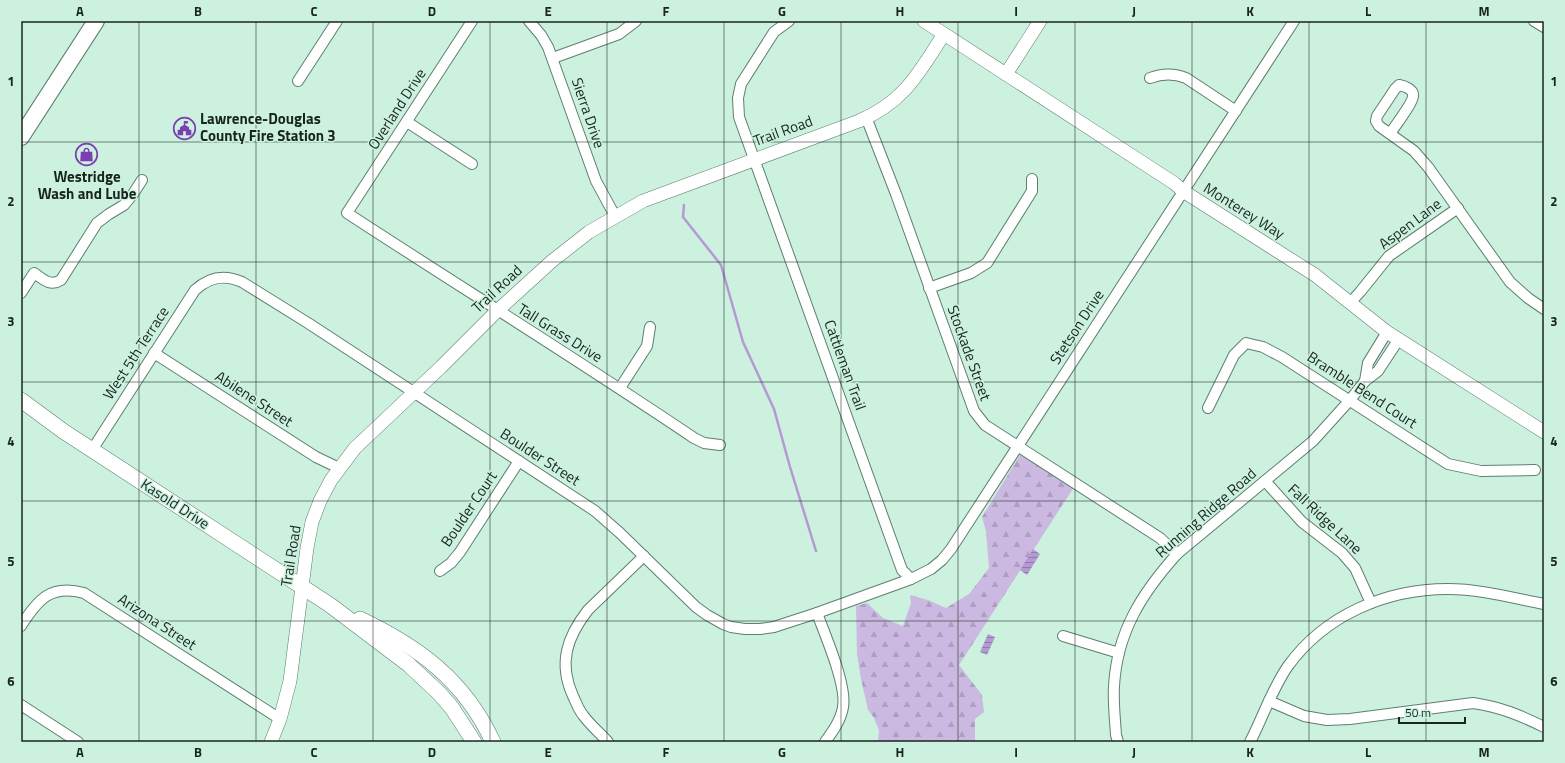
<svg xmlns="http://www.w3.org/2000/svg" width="1565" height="763" viewBox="0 0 1565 763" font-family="'Titillium Web',sans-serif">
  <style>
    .forest { fill: url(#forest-firs) }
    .water { fill: url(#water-rules) }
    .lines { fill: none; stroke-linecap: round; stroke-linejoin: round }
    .stream { stroke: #b499d4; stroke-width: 2.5 }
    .minor-casing { stroke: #5e7f70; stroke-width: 12 }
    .tertiary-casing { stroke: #5e7f70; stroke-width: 14 }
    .secondary-casing { stroke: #5e7f70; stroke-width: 16 }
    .primary-casing { stroke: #5e7f70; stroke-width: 18 }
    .minor { stroke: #fff; stroke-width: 10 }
    .tertiary { stroke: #fff; stroke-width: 13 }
    .secondary { stroke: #fff; stroke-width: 15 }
    .primary { stroke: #fff; stroke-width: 16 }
    .grid { fill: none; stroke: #18251f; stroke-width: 1; stroke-opacity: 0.55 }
    .labels { text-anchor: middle; stroke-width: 3; stroke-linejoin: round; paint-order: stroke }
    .street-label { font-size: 15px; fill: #18251f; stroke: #ccf1df }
    .poi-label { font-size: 15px; font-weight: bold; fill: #18251f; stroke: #ccf1df; text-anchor: start }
    .neatline { fill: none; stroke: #18251f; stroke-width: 1.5 }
    .grid-label { font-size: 13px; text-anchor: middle; font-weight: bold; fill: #18251f }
  </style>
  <defs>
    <pattern id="forest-firs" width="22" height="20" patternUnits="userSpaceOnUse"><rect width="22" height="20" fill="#cbb9e1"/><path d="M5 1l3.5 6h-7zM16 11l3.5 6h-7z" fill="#ae9fc1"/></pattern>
    <pattern id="water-rules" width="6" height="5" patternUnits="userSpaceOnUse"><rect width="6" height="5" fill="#b499d4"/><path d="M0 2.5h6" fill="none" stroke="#917dab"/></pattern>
  </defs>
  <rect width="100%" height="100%" fill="#ccf1df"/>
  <path class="forest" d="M1020,455l54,32 -115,178 23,30 2,17 -9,7v23h-97l1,-12 -5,-12 -6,-8 -7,-31 -4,-25 -1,-48 11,-3 16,15 20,8 8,-23 -1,-8 18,5 18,8 23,-14 20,-26 -3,-37 -4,-14z"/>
  <g class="water">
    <path d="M1033,549l7,5 -13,21 -7,-5z"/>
    <path d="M988,634l7,3 -8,18 -7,-3z"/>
  </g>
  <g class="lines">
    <path class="stream" d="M684,205l-1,12 38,48 22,77 31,67 16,58 26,84"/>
    <defs>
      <g id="minor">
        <path d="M472,21l-125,192c115,75 233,148 347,225l10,5 16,2"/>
        <path d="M529,21l12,14 7,12 48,134 19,35"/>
        <path d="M789,21l-15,11 -33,52 -3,14 1,19 163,453 9,9"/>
        <path d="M1534,21l10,6"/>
        <path d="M553,58l66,-24 17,-13"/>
        <path d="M1150,78c13,-5 24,-5 36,0l50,33"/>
        <path d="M298,81l39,-60"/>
        <path d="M866,117l30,77 78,217 11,14 175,113 17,16"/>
        <path d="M407,122l65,42"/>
        <path d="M1390,134c4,-7 23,-31 23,-38 1,-7 -9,-10 -14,-11l-4,4 -18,27 -1,5 3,5 35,25 14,16 82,115 18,16 16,11"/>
        <path d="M929,288l42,-15 16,-10 45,-72v-12"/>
        <path d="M21,293l13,-20c9,6 16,14 27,7l36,-57 12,-9 15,-9 9,-11 9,-14"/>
        <path d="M1350,303l10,-11 29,-36 69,-48"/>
        <path d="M154,353l162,104 23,11"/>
        <path d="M1365,381l3,-18 19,-31"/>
        <path d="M620,388l27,-42 3,-19"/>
        <path d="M1208,408l26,-53 12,-12 17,4 19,10 166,107 33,7 54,-1"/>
        <path d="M92,450l103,-160c14,-13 29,-16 47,-8l66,41 287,188 25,22 76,74 11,8 16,9 8,3 14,2h15l14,-2 43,-14 94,-34 20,-10 11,-9 9,-11 343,-528"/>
        <path d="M1265,481l37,41 40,31 13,15 16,35"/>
        <path d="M440,571l11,-8 9,-11 59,-91"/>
        <path d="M817,613c8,22 30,72 26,94 -2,13 -10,24 -18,35"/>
        <path d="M21,626c17,-27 30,-42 63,-33l196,126"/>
        <path d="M1063,636l56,17"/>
        <path d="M1269,701l35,15 23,4 23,-1 123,-16c27,4 47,12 71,24"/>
        <path d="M21,705l57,37"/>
        <path d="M608,742c-8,-9 -18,-17 -25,-27 -5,-6 -7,-13 -10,-19 -15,-33 -6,-59 15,-86l56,-54"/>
        <path d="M1118,742l-2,-7c-1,-16 -3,-33 -2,-49 3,-54 28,-93 63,-132l136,-113 37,-41 15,-19 13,-10 21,-32"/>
        <path d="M1250,742c13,-25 22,-53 38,-76 37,-51 98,-77 160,-77 32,0 65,9 96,15"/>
      </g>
      <g id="tertiary">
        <path d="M924,21l250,162 9,8 132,84 72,57 157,100"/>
        <path d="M1006,74l34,-53"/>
        <path d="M271,742l9,-23 10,-38 17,-133 5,-26 8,-21 11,-21 24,-32 86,-81 56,-56 55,-50 37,-29 54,-31 216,-80c46,-20 59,-47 85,-87"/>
      </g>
      <g id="secondary">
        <path d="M21,400l42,31 267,174 78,59 31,29 13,15 22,34"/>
        <path d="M360,619c59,28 105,62 133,123"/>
      </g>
      <path id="primary" d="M21,137l75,-116"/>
    </defs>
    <use href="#minor" class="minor-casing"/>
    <use href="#tertiary" class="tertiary-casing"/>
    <use href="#secondary" class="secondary-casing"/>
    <use href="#primary" class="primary-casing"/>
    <use href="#minor" class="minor"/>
    <use href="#tertiary" class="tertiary"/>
    <use href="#secondary" class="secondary"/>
    <use href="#primary" class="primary"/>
  </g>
  <path class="grid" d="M139,21v721M256,21v721M373,21v721M490,21v721M607,21v721M724,21v721M841,21v721M958,21v721M1075,21v721M1192,21v721M1309,21v721M1426,21v721M21,142h1523M21,262h1523M21,382h1523M21,501h1523M21,621h1523"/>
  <defs>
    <symbol id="civic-ring" viewBox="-11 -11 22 22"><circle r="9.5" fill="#ccf1df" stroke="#7c3eb3" stroke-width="1.5"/><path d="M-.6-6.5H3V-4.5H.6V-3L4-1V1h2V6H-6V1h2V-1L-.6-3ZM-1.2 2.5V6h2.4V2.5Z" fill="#7c3eb3"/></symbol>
    <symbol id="shop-ring" viewBox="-11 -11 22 22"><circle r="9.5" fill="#ccf1df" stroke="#7c3eb3" stroke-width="1.5"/><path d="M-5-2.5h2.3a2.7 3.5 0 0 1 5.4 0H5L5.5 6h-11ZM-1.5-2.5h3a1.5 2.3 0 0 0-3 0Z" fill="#7c3eb3"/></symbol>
  </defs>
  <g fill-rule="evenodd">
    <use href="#civic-ring" x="172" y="116" width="25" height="25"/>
    <use href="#shop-ring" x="74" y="142" width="25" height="25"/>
  </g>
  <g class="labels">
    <g class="street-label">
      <text transform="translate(397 109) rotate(-57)" y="5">Overland Drive</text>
      <text transform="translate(588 113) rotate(71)" y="5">Sierra Drive</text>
      <text transform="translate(783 131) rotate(-20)" y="5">Trail Road</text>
      <text transform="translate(1244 211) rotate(32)" y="5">Monterey Way</text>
      <text transform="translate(1410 224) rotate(-37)" y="5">Aspen Lane</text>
      <text transform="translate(497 289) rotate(-43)" y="5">Trail Road</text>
      <text transform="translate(1077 327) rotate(-57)" y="5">Stetson Drive</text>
      <text transform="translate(560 333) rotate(32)" y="5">Tall Grass Drive</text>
      <text transform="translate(136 353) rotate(-57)" y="5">West 5th Terrace</text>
      <text transform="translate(969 353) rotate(70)" y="5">Stockade Street</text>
      <text transform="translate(845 365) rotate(70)" y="5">Cattleman Trail</text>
      <text transform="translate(1362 390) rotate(33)" y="5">Bramble Bend Court</text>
      <text transform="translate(254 399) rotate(33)" y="5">Abilene Street</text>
      <text transform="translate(540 457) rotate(33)" y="5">Boulder Street</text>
      <text transform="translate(175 504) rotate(33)" y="5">Kasold Drive</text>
      <text transform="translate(469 509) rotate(-56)" y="5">Boulder Court</text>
      <text transform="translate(1206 513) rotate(-41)" y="5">Running Ridge Road</text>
      <text transform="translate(1325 519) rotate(43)" y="5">Fall Ridge Lane</text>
      <text transform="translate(291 556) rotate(-81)" y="5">Trail Road</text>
      <text transform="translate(157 622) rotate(33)" y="5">Arizona Street</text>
    </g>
    <g class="poi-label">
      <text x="200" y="124">Lawrence-Douglas<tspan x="200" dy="17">County Fire Station 3</tspan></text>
      <text x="87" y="182" text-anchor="middle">Westridge<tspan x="87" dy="17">Wash and Lube</tspan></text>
    </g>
  </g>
  <rect width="1565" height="763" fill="none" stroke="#ccf1df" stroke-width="44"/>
  <path d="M1399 717v6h66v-6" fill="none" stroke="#18251f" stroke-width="2"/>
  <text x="1405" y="717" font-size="12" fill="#18251f" stroke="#ccf1df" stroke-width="3" paint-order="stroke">50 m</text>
  <rect x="22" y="22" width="1521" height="719" class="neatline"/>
  <g class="grid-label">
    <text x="80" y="16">A</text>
    <text x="198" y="16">B</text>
    <text x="314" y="16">C</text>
    <text x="432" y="16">D</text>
    <text x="548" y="16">E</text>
    <text x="666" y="16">F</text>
    <text x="782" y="16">G</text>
    <text x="900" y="16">H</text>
    <text x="1016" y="16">I</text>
    <text x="1134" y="16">J</text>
    <text x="1250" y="16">K</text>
    <text x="1368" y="16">L</text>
    <text x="1484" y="16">M</text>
    <text x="11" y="86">1</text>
    <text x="1554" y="86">1</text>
    <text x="11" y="206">2</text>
    <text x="1554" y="206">2</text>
    <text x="11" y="326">3</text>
    <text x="1554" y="326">3</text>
    <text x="11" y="446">4</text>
    <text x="1554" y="446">4</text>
    <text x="11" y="566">5</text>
    <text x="1554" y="566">5</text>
    <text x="11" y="686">6</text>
    <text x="1554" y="686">6</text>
    <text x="80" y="757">A</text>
    <text x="198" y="757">B</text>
    <text x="314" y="757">C</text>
    <text x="432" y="757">D</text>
    <text x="548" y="757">E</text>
    <text x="666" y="757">F</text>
    <text x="782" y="757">G</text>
    <text x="900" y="757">H</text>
    <text x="1016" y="757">I</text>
    <text x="1134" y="757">J</text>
    <text x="1250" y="757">K</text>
    <text x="1368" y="757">L</text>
    <text x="1484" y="757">M</text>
  </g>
</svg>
